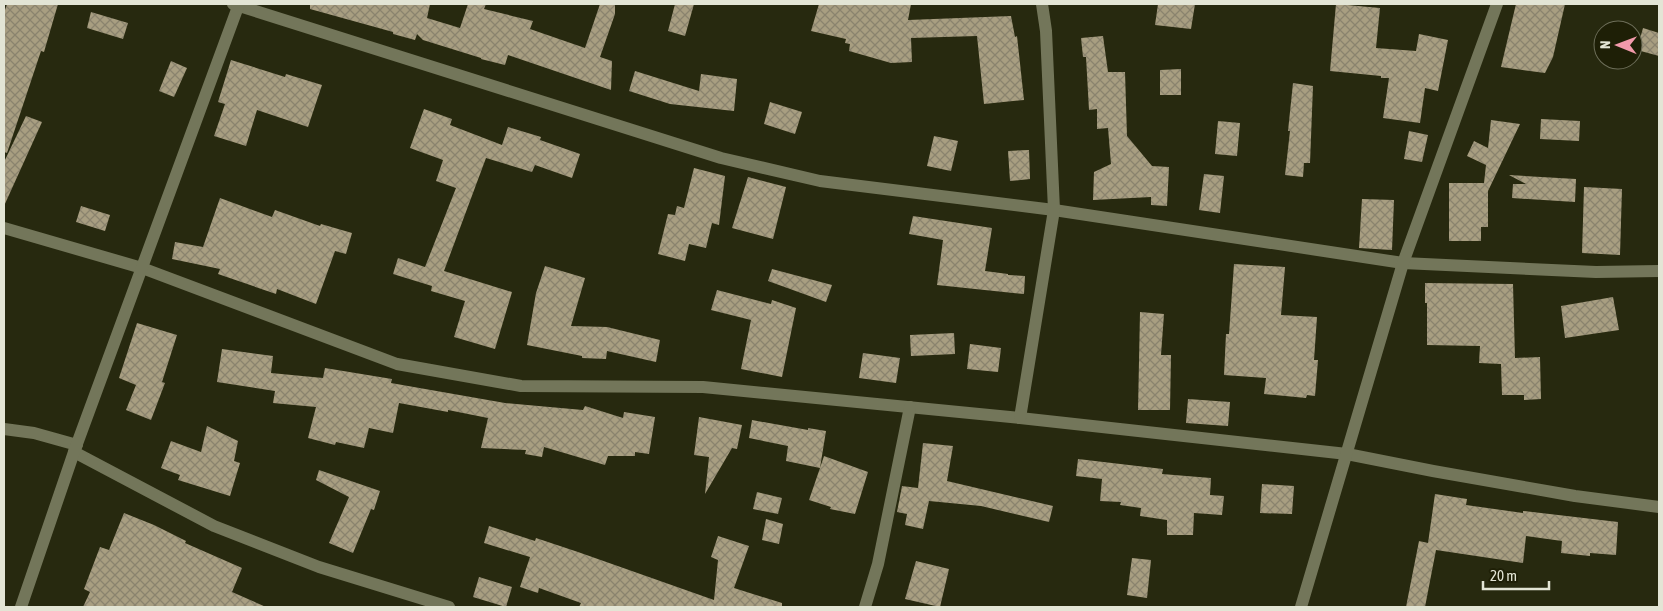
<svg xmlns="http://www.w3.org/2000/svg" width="1663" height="611" viewBox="0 0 1663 611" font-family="'Asap Condensed',sans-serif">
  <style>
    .building { fill: url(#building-cross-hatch) }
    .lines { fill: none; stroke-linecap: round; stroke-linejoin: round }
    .minor { stroke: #73765a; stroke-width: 12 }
  </style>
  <defs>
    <pattern id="building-cross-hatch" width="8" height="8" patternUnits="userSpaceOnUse" patternTransform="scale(1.25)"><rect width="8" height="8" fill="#a89e81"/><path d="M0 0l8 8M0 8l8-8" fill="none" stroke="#8a836e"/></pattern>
  </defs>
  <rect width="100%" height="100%" fill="#27290f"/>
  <g class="building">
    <path d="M7,4h51l-14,48 -3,-1 -34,102 -3,-1v-139z"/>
    <path d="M310,4h120l-3,14 33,10 8,-24h18l-2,5 49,12 -3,8 55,19 15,-44h15v10l-15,43 12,4 -1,29 -103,-35 -3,10 -24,-6v-1l-58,-18 -6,-6 -2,6 -22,-6v-2l-83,-23z"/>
    <path d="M675,4h19l-9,32 -17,-5z"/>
    <path d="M819,4h92l-3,16 103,-4 4,21 2,-1 7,64 -40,4 -7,-68 -66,2 1,24 -21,1 -42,-12 1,-7 -5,-1 1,-4 -35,-8z"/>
    <path d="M1158,4h37l-4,25 -36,-4z"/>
    <path d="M1336,4l44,4 -4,40 40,3 3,-17 29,6 -10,51 -13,-3 -5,35 -37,-5 6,-40h-8v-2l-51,-5z"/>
    <path d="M1516,4h49l-12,53 -8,16 -44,-6z"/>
    <path d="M91,12l37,11 -5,16 -36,-11z"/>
    <path d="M1643,28l16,5v23l-22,-6z"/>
    <path d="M1103,36l5,36h17l2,64 25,30 17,1 -2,39 -16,-1v-8l-58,3 1,-28 17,-8 -3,-36 -11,1v-20l-8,1 -3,-53h-3l-2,-19z"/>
    <path d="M231,60l54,17 1,-3 36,11 -14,42 -51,-17 -11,36 -32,-10 11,-32 -7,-2z"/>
    <path d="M171,61l16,7 -13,29 -15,-6z"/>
    <path d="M1181,69v26h-21v-25z"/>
    <path d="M635,71l64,20 2,-17 36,5 -3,32 -64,-7 -41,-13z"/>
    <path d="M1293,83l20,3 -3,77h-6l-1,14 -18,-2 5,-44h-2z"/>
    <path d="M770,102l32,10 -7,22 -31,-10z"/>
    <path d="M424,109l28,10 -2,6 52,20 6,-18 33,10 -1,3 40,14 -8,24 -37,-13 -3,7 -46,-14 -42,113 68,21 -17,57 -41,-12 11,-36 -34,-10 1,-5 -39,-12 5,-16 27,9 31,-79 -20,-7 7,-21 -33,-12z"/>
    <path d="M26,116l16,6 -38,84v-44z"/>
    <path d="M1541,119l39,2 -1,20 -39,-2z"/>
    <path d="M1491,120l29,4 -32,67v36h-7v14h-32v-58h35l2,-18 -19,-9 7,-15 14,7z"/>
    <path d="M1218,121l22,2 -3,33 -22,-2z"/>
    <path d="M1409,131l19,4 -6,27 -18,-3z"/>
    <path d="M934,136l24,5 -7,30 -24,-5z"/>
    <path d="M1029,150l1,29 -20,2 -2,-30z"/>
    <path d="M694,168l31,8 -6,49 -7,-2 -6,25 -17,-4 -4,17 -27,-7 10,-40 7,1 2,-9 7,2z"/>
    <path d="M1204,174l20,2 -4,37 -21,-3z"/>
    <path d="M1509,175l67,4 -1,23 -63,-4 1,-14h13z"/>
    <path d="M748,177l38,10 -13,52 -41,-11z"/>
    <path d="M1584,187l38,2 -2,66 -38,-2z"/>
    <path d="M220,198l52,19 3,-7 45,16 1,-2 31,9 -6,21 -11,-3 -19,53 -39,-15 -1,5 -58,-20 2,-5 -48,-10 3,-17 28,5z"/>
    <path d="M1362,199l32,1 -2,50 -33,-2z"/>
    <path d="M81,206l29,9 -5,16 -29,-9z"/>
    <path d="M913,216l79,12 -7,43 23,3v1l17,1 -1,18 -87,-9 6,-45 -34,-6z"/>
    <path d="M1234,264l51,3 -4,48 36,2 -3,43h4l-3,36 -8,-1 -1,3 -42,-4 2,-16 -42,-3 2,-41h3z"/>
    <path d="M545,266l40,12 -14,48 36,1 53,13 -4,22 -49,-11 -1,8 -24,-1v-2l-55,-11 9,-52z"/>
    <path d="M772,269l60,16 -6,17 -58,-21z"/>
    <path d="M1425,283l88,1 2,74 25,-1 1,42 -17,1v-5h-22l-1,-31 -22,-1 1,-17 -53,-1v-42h-2z"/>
    <path d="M717,290l54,14 1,-4 24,8 -14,69 -41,-8 10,-49 -40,-10z"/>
    <path d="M1613,297l6,33 -54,8 -4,-32z"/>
    <path d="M1140,312l24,2 -3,41h10l-1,55h-32z"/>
    <path d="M137,323l40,12 -15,47 3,1 -14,37 -25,-10 10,-25 -17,-7z"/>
    <path d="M954,333l1,21 -44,2 -1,-21z"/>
    <path d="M970,344l31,4 -3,24 -31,-3z"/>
    <path d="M222,349l51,7 -2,17 52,5 2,-10 67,11 -1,4 114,20 78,7 2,-4 38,12 1,-6 31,5 -6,37 -14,-2v4h-27l-3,9 -61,-18 -2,10 -17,-3 1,-4 -45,-2 7,-30 -40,-8v2l-49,-9 -6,30 -24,-5 -5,20 -28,-6 -1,3 -27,-7 8,-31 -43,-4 2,-12 -58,-9z"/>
    <path d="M863,353l37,5 -4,25 -37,-5z"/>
    <path d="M1188,399l42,3 -2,24 -42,-3z"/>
    <path d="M699,417l43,8 -5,24 -5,-1 -27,46 4,-37 -15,-2z"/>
    <path d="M752,420l56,10v-2l18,3 -6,37 4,-12 44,16 -13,42 -25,-5 1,-2 -22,-7 11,-32 -34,-7 2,-15 -39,-8z"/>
    <path d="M207,426l31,15 -4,20 6,2 -10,33 -52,-16 2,-5 -19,-7 10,-27 30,11z"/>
    <path d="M923,443l30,3 -6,35 106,25 -4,16 -68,-16 -52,-5 -6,28 -18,-4 2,-11 -10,-2 5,-26 16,2z"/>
    <path d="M1078,459l85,10 -1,5 49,4 -1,17 14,1 -2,19 -28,-2 -1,22h-26v-15l-27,-4 1,-8 -21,-3 1,-3 -21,-1 2,-22 -26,-3z"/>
    <path d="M319,470l61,21 -6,19 -3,-1 -18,44 -24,-10 20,-46 -33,-17z"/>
    <path d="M1262,484l32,2 -2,28 -32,-1z"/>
    <path d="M757,492l25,6 -4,16 -25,-5z"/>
    <path d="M1435,494l32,5 -1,6 57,8v-2l95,11 -2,33 -26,-2v3l-29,-3 1,-12 -36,-5 -3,27 -87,-13 -11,57h-19l13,-66 9,2z"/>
    <path d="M124,513l30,12 32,16 -1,2 57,25 -10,24 34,15h-183l7,-15 -6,-3 16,-42 9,3z"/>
    <path d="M766,519l17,5 -4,20 -17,-4z"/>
    <path d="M489,526l46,15 1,-3 42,14 136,48 4,-40 -7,-3 7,-21 31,10 -15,42 48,15v4h-203l2,-4 -42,-15 -1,5 -18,-6 10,-30 -46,-14z"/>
    <path d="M1132,558l19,2 -4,38 -20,-3z"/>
    <path d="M916,561l33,8 -9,38 -35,-8z"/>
    <path d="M479,577l33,10 -6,20 -33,-10z"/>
  </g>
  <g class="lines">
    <g class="minor">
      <path d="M233,4l488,154 99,23 234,29 349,53 193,9 63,-1"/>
      <path d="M4,228l138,40 255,96 124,22 182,1 317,31 327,36 86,17 142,25 84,11"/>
      <path d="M1020,418l34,-208 -8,-179 -4,-27"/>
      <path d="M4,429l30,4 43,12"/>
      <path d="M74,452l140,74 105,41 130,40"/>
      <path d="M21,607l53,-155 165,-448"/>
      <path d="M865,607l13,-43 32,-157"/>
      <path d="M1301,607l102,-344 94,-259"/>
    </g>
  </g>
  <rect width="1663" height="611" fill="none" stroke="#e3e5d5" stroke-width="10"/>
  <g transform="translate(1618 45) rotate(271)"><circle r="24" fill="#1e1f06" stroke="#6d6e59"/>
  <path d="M0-4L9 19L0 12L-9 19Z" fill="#f39aab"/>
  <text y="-8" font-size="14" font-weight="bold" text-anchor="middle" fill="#e3e5d5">N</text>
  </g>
  <path d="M1483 581v8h66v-8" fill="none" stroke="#e3e5d5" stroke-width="2.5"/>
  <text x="1490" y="581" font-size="15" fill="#e3e5d5" stroke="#1e1f06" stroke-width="4" paint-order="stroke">20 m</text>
</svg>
